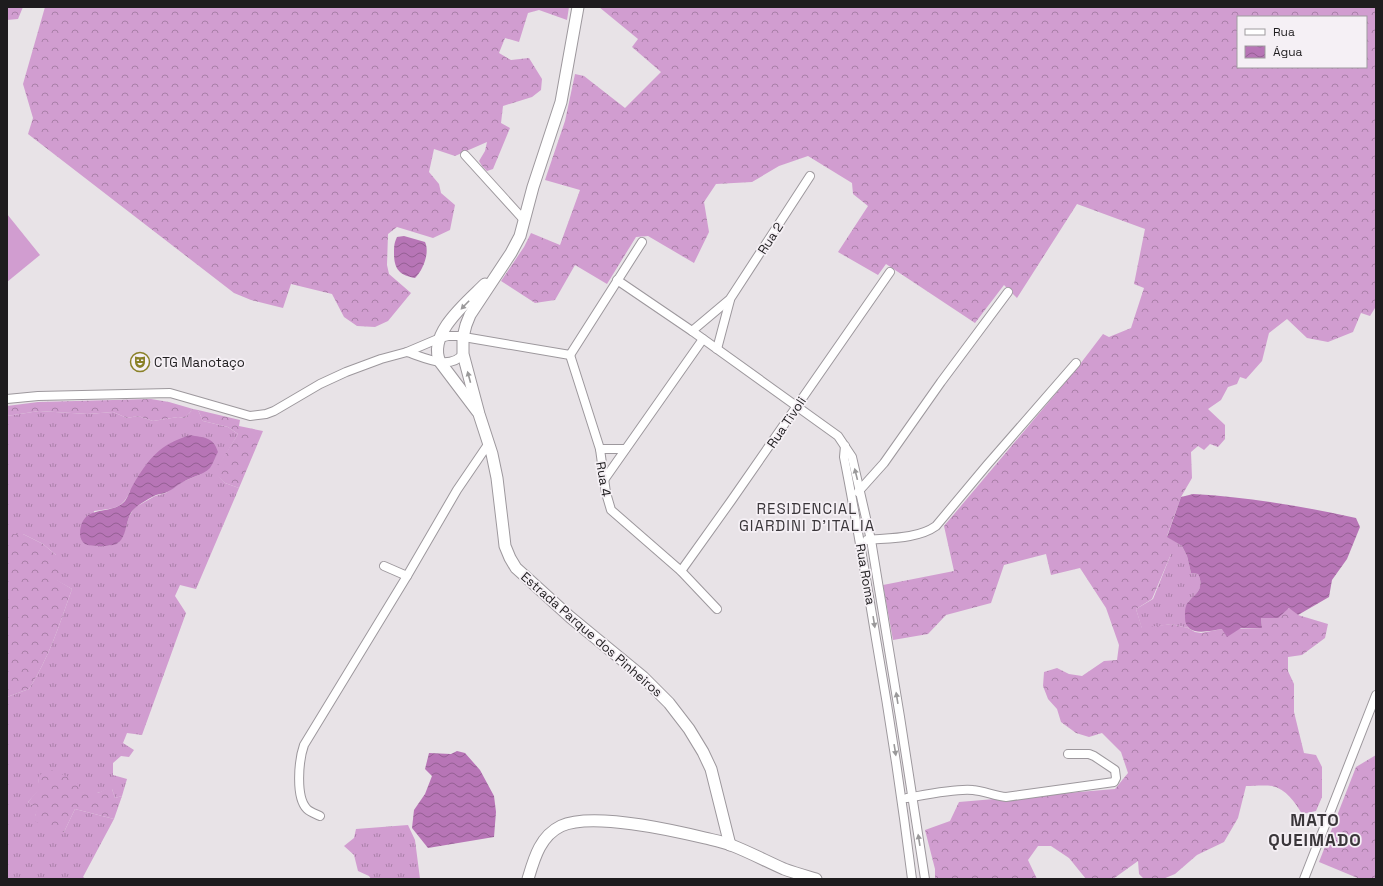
<svg xmlns="http://www.w3.org/2000/svg" width="1383" height="886" viewBox="0 0 1383 886" font-family="'Space Grotesk',sans-serif">
  <style>
    .grass { fill: url(#grass-tufts); fill-rule: evenodd }
    .forest { fill: url(#forest-crowns); fill-rule: evenodd }
    .green { fill: #d19dd0 }
    .water { fill: url(#water-waves) }
    .lines { fill: none; stroke-linecap: round; stroke-linejoin: round }
    .street-casing { stroke: #9d989d; stroke-width: 10 }
    .secondary-casing { stroke: #9d989d; stroke-width: 13 }
    .street { stroke: #fff; stroke-width: 8 }
    .secondary { stroke: #fff; stroke-width: 11 }
    .oneway { fill: #9a999a }
    .labels { text-anchor: middle; stroke-width: 3.5; stroke-linejoin: round; paint-order: stroke }
    .street-label { font-size: 13px; fill: #1e1c1e; stroke: #f5f0f5 }
    .poi-label { font-size: 13px; fill: #1e1c1e; stroke: #f5f0f5; text-anchor: start }
    .quarter-label { font-size: 15px; letter-spacing: 1px; fill: #3a363a; stroke: #f5f0f5 }
    .district-label { font-size: 17px; font-weight: bold; letter-spacing: 1px; fill: #3a363a; stroke: #f5f0f5 }
  </style>
  <defs>
    <pattern id="grass-tufts" width="24" height="20" patternUnits="userSpaceOnUse"><rect width="24" height="20" fill="#d19dd0"/><path d="M3 7l-1-3M5 7V3M7 7l1-3M15 17l-1-3M17 17v-4M19 17l1-3" fill="none" stroke="#a97fa8"/></pattern>
    <pattern id="forest-crowns" width="20" height="18" patternUnits="userSpaceOnUse"><rect width="20" height="18" fill="#d19dd0"/><path d="M2 6a3 3 0 1 1 6 0M12 15a3 3 0 1 1 6 0" fill="none" stroke="#a97fa8"/></pattern>
    <pattern id="water-waves" width="16" height="10" patternUnits="userSpaceOnUse"><rect width="16" height="10" fill="#b775b6"/><path d="M0 5q4-4 8 0t8 0" fill="none" stroke="#945f93"/></pattern>
  </defs>
  <rect width="100%" height="100%" fill="#e8e3e7"/>
  <g class="grass">
    <path d="M193,409l5,1 5,11 25,6 10,7 -23,38 10,11 14,5 -43,101 -16,-4 -5,11 11,17 -44,122 -15,-2 -4,10 11,7 -5,7 -8,-1 -8,7v12l14,4 -5,17 -7,2 -3,-9c-9,0 -8,3 -15,4 -16,3 -43,-10 -59,-15l2,11 -12,13 10,7 -3,7 29,16 11,-23 39,10 -31,58 3,2h-79v-182l22,-8c20,-31 31,-66 43,-100l-16,-9v-25l-13,-11 -20,-10h-16v-118l32,-5 49,3 25,-2 14,6 11,-2 15,5 25,-4 7,1zM201,474l-19,8 -16,11 -11,3 -21,12 -5,9 -6,19 -5,7 -10,3 -19,-1 5,-34c19,-3 28,-1 36,-20z"/>
    <path d="M1171,539l11,7 5,10 4,17 7,1c4,8 3,15 -3,21 -2,3 -5,4 -7,7 -3,9 -3,17 0,26l-17,-4 -29,5 -6,-20 17,-10 18,-45z"/>
    <path d="M408,825l7,15 5,39h-49l-2,-3 -11,-5 -4,-16 -10,-9 10,-8 2,-9z"/>
  </g>
  <g class="forest">
    <path d="M7,7h16l-5,12 -11,1z"/>
    <path d="M45,7h524l-2,13 -28,-10 -11,3 -9,29 -14,-4 -6,15 12,7 18,-2 13,21 -1,11 -9,7 -29,9 -2,17 9,5 -17,41 -6,2 -5,-5 -3,-5 6,-10 2,-9 -32,14 -21,-7 -5,23 10,12 2,9 14,12 -5,25 -17,8 -36,-11 -9,7 -1,31 2,9 22,19 -23,28 -13,6 -18,-1 -13,-9 -12,-23 -41,-10 -8,24 -32,-8 -17,-7 -206,-159 5,-16 -10,-34z"/>
    <path d="M599,7h777v301h-1l-5,8 -9,-3 -8,19 -25,10 -21,-4 -20,-19 -18,14 -7,28 -16,18 -6,-2 -3,7 -9,3 -7,13 -13,9 17,16v14l-7,8 -8,-3 -6,6 -6,-4 -7,6 1,26 -11,19 -14,39 4,3v15l-19,45 -16,10 6,19 29,-4 17,4 7,4 6,1 21,-4 40,-1 -1,-10 29,-10 8,7 30,9 -3,14 -23,17 -14,2v14l6,13v28l10,41 12,2 6,12v30l-6,14 -14,3c-7,-12 -16,-25 -30,-28 -8,-1 -18,0 -26,0l-8,32 -14,24 -27,13 -22,19 -12,5h-19l-5,-5 -1,-13 -25,18h-27l-17,-21 -18,-12h-13l-10,14 9,19h-102v-10l-10,-39 25,-9 9,-19 156,-13 13,-16 -7,-21 -19,-19 -13,4 -13,-4 -15,-11 -4,-13 -9,-10 -5,-13 1,-14 13,-4 12,6 13,2 22,-15 13,-1 2,-15 -13,-37 -26,-40 -29,7 -5,-21 -42,11 -13,38 -45,12 -18,19 -35,6 -10,-55 71,-14 -10,-45 130,-154 29,-38 6,3 22,-9 13,-40 -10,-4 11,-55 -68,-25 -60,94 -13,-13 -29,38 -89,-59 -8,11 -40,-23 30,-46 -15,-12 -1,-11 -44,-27 -29,10 -27,16 -36,2 -12,18 5,30 -15,31 -46,-27 -12,1 -29,47 -32,-19 -20,35 -20,3 -34,-22 23,-34 7,-14 29,12 20,-55 -35,-10 20,-59 10,-47 9,2 41,32 36,-36 -29,-25 6,-8zM1238,17h128v50h-128z"/>
    <path d="M151,399l18,3 24,7 -8,9 -7,-1 -25,4 -15,-5 -11,2 -14,-6 -25,2 -49,-3 -32,5v-10l31,-4z"/>
    <path d="M198,410l42,10 -1,6 24,5 -24,57 -14,-5 -11,-11 24,-38 -10,-7 -25,-6z"/>
    <path d="M7,534h16l20,10 13,11 7,12 -6,13 15,9c-12,34 -23,69 -43,100l-22,8z"/>
    <path d="M1376,755v124h-16l-41,-17 37,-95z"/>
    <path d="M46,768l30,12 6,12 16,1 8,-4h6l3,9 7,-2 -8,23 -39,-10 -11,23 -16,-3 -13,-8v-5l2,-7 -9,-7 11,-13 -1,-11z"/>
  </g>
  <path class="green" d="M7,214l33,41 -33,27z"/>
  <g class="water">
    <path d="M404,236l21,6c5,11 -2,28 -10,36 -16,-3 -21,-9 -21,-25 0,-6 0,-10 3,-16z"/>
    <path d="M190,435c14,3 23,1 28,17 -3,5 -5,12 -8,16 -7,7 -19,9 -27,14 -6,3 -12,9 -18,11 -3,1 -6,1 -9,2 -6,3 -15,8 -21,13 -10,8 -7,28 -17,35 -5,4 -27,4 -33,1 -3,-2 -5,-6 -5,-10 1,-32 31,-17 45,-33 3,-4 5,-11 8,-16 16,-27 26,-40 57,-50z"/>
    <path d="M1193,494c55,3 109,12 163,24l4,9 -13,32 -15,21 -3,17 -31,18 -9,-7 -11,10h-17l1,10h-21l-14,9 -5,-8c-14,2 -38,9 -37,-13 0,-5 0,-11 4,-15 4,-5 10,-8 11,-15 1,-4 0,-8 -2,-12l-7,-1 -4,-17 -5,-10 -15,-9 14,-40z"/>
    <path d="M457,751l8,2 15,17 14,26 2,16 -2,25 -66,11 -16,-20 2,-18 11,-16 7,-18 -7,-7 4,-16 22,1z"/>
  </g>
  <g class="lines">
    <defs>
      <g id="street">
        <path d="M465,155l59,65"/>
        <path d="M617,280l75,51 146,105 14,21 19,83 29,177 25,162"/>
        <path d="M692,331l38,-32 80,-123"/>
        <path d="M717,349l13,-49"/>
        <path d="M407,352c16,5 43,19 56,2"/>
        <path d="M570,355l30,94 6,44 5,17 70,61 36,38"/>
        <path d="M570,355l72,-113"/>
        <path d="M7,399l31,-3 132,-3 80,23 16,-2 8,-3 46,-27 26,-12 35,-13 26,-7 33,-14 8,-2h10l112,19"/>
        <path d="M845,446l-1,11c12,60 22,121 32,182 14,80 26,160 36,240"/>
        <path d="M600,449h25"/>
        <path d="M604,480l99,-141"/>
        <path d="M858,492l26,-29 57,-81 67,-90"/>
        <path d="M867,540c21,-2 51,-1 69,-14l51,-61 89,-102"/>
        <path d="M384,566l23,10 50,-86 32,-47"/>
        <path d="M681,571l50,-70 159,-229"/>
        <path d="M907,798c17,-3 49,-10 66,-8 11,1 22,6 33,7l108,-15 2,-4 -1,-8 -21,-14 -5,-2h-21"/>
        <path d="M320,816c-4,-2 -10,-4 -13,-7 -12,-12 -8,-50 -3,-64l103,-169"/>
        <path d="M1304,879l72,-184"/>
      </g>
      <g id="secondary">
        <path d="M578,7l-17,95 -28,85 -13,49 -9,17 -41,62 -4,10 -3,12v17l16,60 13,40 5,24 7,59 1,9 5,12 6,10 10,9 44,40 73,60 26,26 20,26 14,23 8,17 19,76"/>
        <path d="M477,411l-37,-49c-13,-28 27,-60 45,-78"/>
        <path d="M528,879c6,-20 12,-43 33,-53 30,-14 111,4 144,12 8,2 18,4 26,7 18,7 35,16 53,24 11,4 22,7 32,10"/>
      </g>
    </defs>
    <use href="#street" class="street-casing"/>
    <use href="#secondary" class="secondary-casing"/>
    <use href="#street" class="street"/>
    <use href="#secondary" class="secondary"/>
  </g>
  <defs><path id="oneway-solid" d="M-6-.8H1V-3.2L6.5 0L1 3.2V.8H-6Z"/></defs>
  <g class="oneway">
    <use href="#oneway-solid" transform="translate(465 305) rotate(134)"/>
    <use href="#oneway-solid" transform="translate(469 377) rotate(-105)"/>
    <use href="#oneway-solid" transform="translate(856 474) rotate(-104)"/>
    <use href="#oneway-solid" transform="translate(874 622) rotate(81)"/>
    <use href="#oneway-solid" transform="translate(897 698) rotate(-99)"/>
    <use href="#oneway-solid" transform="translate(895 750) rotate(81)"/>
    <use href="#oneway-solid" transform="translate(919 840) rotate(-99)"/>
  </g>
  <defs>
    <symbol id="theatre-ring" viewBox="-11 -11 22 22"><circle r="9.5" fill="#f5f0f5" stroke="#8a8128" stroke-width="1.5"/><path d="M-5-5.5Q0-4 5-5.5V0Q5 5 0 6Q-5 5-5 0ZM-3.3-2.5H-1v1.5H-3.3ZM1-2.5H3.3v1.5H1ZM-2.8 1Q0 5.5 2.8 1Z" fill="#8a8128"/></symbol>
  </defs>
  <g fill-rule="evenodd">
    <use href="#theatre-ring" x="129" y="351" width="22" height="22"/>
  </g>
  <g class="labels">
    <g class="street-label">
      <text transform="translate(770 238) rotate(-57)" y="5">Rua 2</text>
      <text transform="translate(786 422) rotate(-56)" y="5">Rua Tivoli</text>
      <text transform="translate(604 479) rotate(80)" y="5">Rua 4</text>
      <text transform="translate(866 574) rotate(80)" y="5">Rua Roma</text>
      <text transform="translate(592 634) rotate(41)" y="5">Estrada Parque dos Pinheiros</text>
    </g>
    <g class="poi-label">
      <text x="154" y="367">CTG Manotaço</text>
    </g>
    <g class="quarter-label">
      <text x="807" y="514">RESIDENCIAL<tspan x="807" dy="17">GIARDINI D'ITALIA</tspan></text>
    </g>
    <g class="district-label">
      <text x="1315" y="826">MATO<tspan x="1315" dy="20">QUEIMADO</tspan></text>
    </g>
  </g>
  <rect width="1383" height="886" fill="none" stroke="#1e1c1e" stroke-width="16"/>
  <rect x="1237" y="16" width="130" height="52" fill="#f5f0f5" stroke="#9f9b9f"/>
  <rect x="1245" y="29" width="20" height="6" fill="#ffffff" stroke="#9f9b9f"/>
  <text x="1273" y="36" font-size="12" fill="#1e1c1e">Rua</text>
  <rect x="1245" y="46" width="20" height="12" fill="url(#water-waves)" stroke="#9f9b9f"/>
  <text x="1273" y="56" font-size="12" fill="#1e1c1e">Água</text>
</svg>
